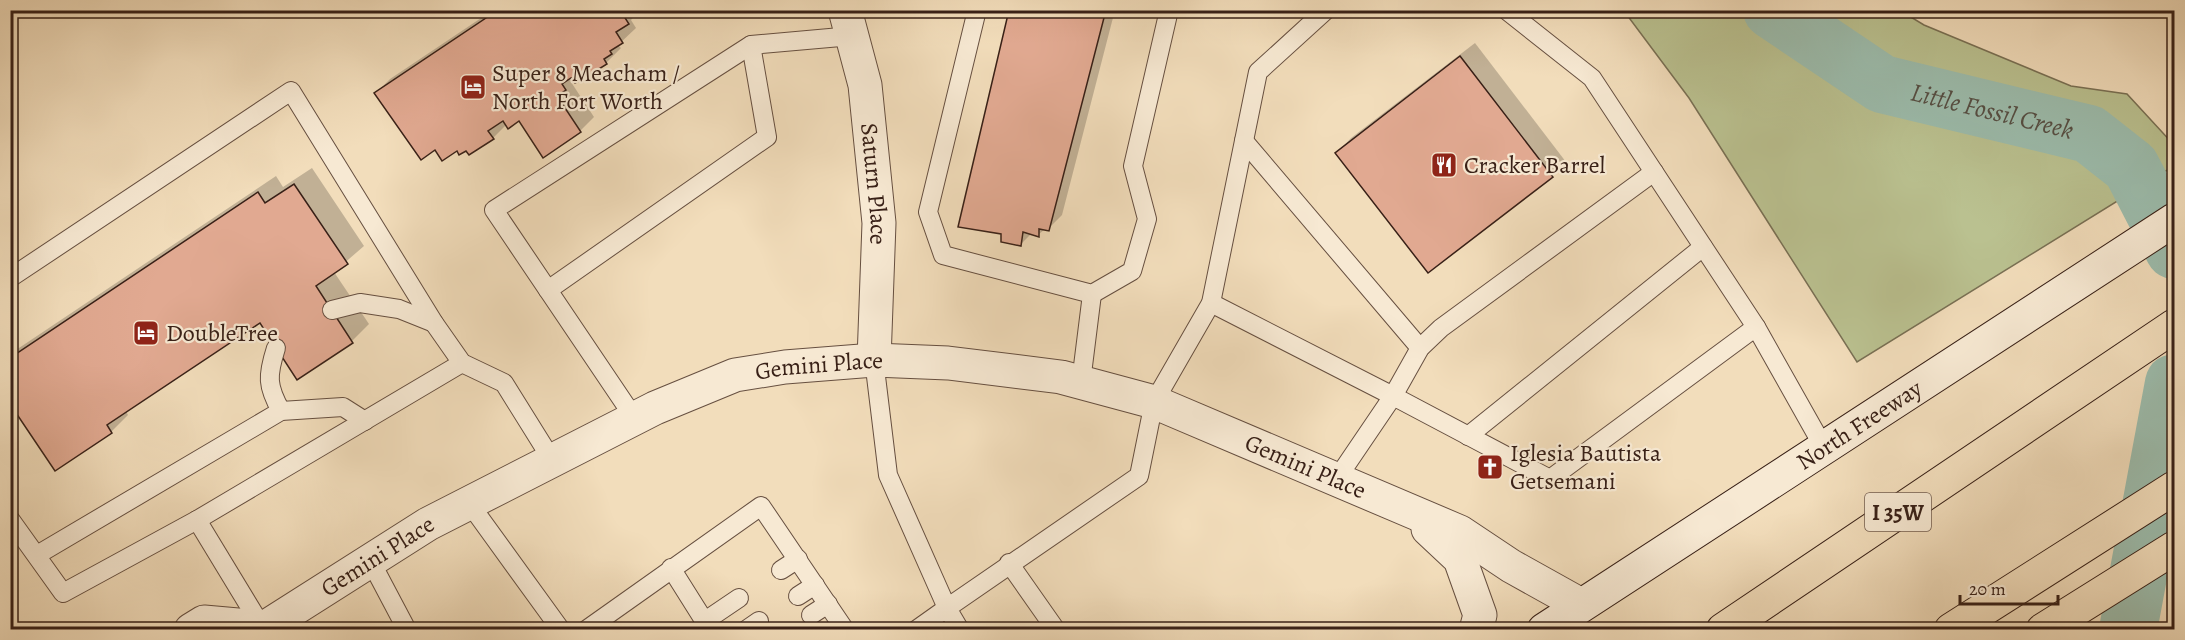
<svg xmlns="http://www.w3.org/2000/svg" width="2185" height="640" viewBox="0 0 2185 640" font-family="Alegreya,serif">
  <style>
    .green { fill: #bac190; stroke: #797054; stroke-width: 1.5 }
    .shadow { fill: #0003 }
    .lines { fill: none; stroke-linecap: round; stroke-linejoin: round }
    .river { stroke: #9cbcac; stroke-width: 58 }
    .building { fill: #e1a991; stroke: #382017; stroke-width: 1.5 }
    .service-casing { stroke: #664f40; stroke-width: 20 }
    .minor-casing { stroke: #664f40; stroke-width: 35 }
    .secondary-casing { stroke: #382017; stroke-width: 35 }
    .motorway-casing { stroke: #382017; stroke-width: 35 }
    .service { stroke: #f7e9d3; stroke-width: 18 }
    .minor { stroke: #f7e9d3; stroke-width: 33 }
    .secondary { stroke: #f7e9d3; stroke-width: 33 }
    .motorway { stroke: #f2ddbb; stroke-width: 33 }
    .labels { text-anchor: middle; stroke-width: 4.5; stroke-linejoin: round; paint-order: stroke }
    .shield { fill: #f7e9d3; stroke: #715c4f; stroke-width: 1.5 }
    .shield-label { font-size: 22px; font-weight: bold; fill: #382017 }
    .poi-label { font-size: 24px; fill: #382017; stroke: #f7e9d3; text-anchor: start }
    .street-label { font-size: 24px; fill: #382017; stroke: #f7e9d3 }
    .water-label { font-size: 26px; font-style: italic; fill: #564f44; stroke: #f7e9d3 }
  </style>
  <rect width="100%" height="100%" fill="#f2ddbb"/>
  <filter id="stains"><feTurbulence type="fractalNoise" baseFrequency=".00333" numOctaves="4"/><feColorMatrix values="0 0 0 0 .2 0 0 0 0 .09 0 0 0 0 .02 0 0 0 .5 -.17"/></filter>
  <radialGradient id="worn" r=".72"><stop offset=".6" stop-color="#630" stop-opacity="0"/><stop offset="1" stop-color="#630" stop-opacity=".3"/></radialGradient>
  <path class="green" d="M1624,11h277l23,14 147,61 56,8 47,51v21l-317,196 -168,-264z"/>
  <g class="shadow">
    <path d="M493,10h147l-9,10 5,8 -18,17 3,3 -14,14 -36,20 23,35 -14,14 -60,-12 -13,5 -14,14 -27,11 -31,-1 -59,-55 14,-14z"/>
    <path d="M1011,10h104l-53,205 -14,14h-3l-7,6 -6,-2 -12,12z"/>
    <path d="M1475,43l91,119 -14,14 -123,95 -92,-118 14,-15z"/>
    <path d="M312,168l52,78 -30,26 35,52 -17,17 -54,37 -38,-57 -134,90 2,4 -17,17 -101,-30v-48l266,-178 7,11z"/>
  </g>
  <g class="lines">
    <g class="river">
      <path id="s1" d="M1772,10l110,74 207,50 42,33 43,83"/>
      <path d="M2128,630l46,-247"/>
    </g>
  </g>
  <g class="building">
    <path d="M498,10h122l9,14 -13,8 7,11 -13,8 2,3 -8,5 3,5 -26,16 -6,3 -4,-5 -9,6 4,6 -9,6 24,36 -38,26 -24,-37 -11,8 -5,-8 -15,10 6,8 -25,16 -3,-4 -7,4 -2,-4 -15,10 -7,-11 -14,10 -47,-67z"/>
    <path d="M1009,10h97l-57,221 -10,-2v8l-16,-5 -2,14 -20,-4v-8l-43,-7z"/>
    <path d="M1460,56l93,121 -125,96 -93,-120z"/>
    <path d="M294,184l54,80 -32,22 37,57 -56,37 -37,-57 -153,102 5,8 -57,38 -45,-67v-46l248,-166 7,11z"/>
  </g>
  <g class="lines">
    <defs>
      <g id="service">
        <path d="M977,10l-49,202 15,43 149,39 40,-23 15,-52 -14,-53 36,-156"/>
        <path d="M1506,10l86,68 164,249"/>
        <path d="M1244,141l176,207"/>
        <path d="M10,278l281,-187 143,232 28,40 42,20 48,77"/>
        <path d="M548,290l219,-153 -16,-92"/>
        <path d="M1211,303l182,93 27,-48 21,-20 213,-156"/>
        <path d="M332,310l28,-7 39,6 35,14"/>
        <path d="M276,348c-9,28 -9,38 5,63"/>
        <path d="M874,360l14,115 59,133 192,-132 15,-74 57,-99 47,-231 68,-62"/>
        <path d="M1081,382l11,-88"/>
        <path d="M635,419l-141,-209 257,-165 101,-9"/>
        <path d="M1468,436l235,-189"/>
        <path d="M1336,480l57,-84 157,83 206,-152 67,119"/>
        <path d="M469,503l92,127"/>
        <path d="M10,519l53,74 134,-73 265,-157"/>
        <path d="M197,520l65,107"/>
        <path d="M37,555l244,-144 62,-4 22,14"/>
        <path d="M370,560l37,70"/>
        <path d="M1009,563l47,67"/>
        <path d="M671,568l39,62"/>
        <path d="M781,570l17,-11"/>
        <path d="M798,596l17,-11"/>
        <path d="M811,615l17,-11"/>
        <path d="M705,621l34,-23"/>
        <path d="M586,630l175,-124 84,124"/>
        <path d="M746,630l13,-9"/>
        <path d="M916,630l31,-22 13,22"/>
      </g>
      <g id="minor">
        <path id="s2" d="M845,10l20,75 14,138 -5,137"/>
        <path d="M1428,529l32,30 20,56 -4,15"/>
        <path d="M191,630l13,-8 58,5"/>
        <path id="s3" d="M261,630l167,-106 227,-116 80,-33 50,-8 89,-7 74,3 113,14 93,25 306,130 51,34 70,39"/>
      </g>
      <g id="secondary">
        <path id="s4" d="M1544,630l630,-410"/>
      </g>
      <g id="motorway">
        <path d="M1723,630l451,-304"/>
        <path d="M1951,630l223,-142"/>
        <path d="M2043,630l131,-82"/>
      </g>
    </defs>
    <use href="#service" class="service-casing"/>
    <use href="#minor" class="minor-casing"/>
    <use href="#secondary" class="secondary-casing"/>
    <use href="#motorway" class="motorway-casing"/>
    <use href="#service" class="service"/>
    <use href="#minor" class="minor"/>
    <use href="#secondary" class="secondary"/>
    <use href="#motorway" class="motorway"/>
  </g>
  <defs>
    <symbol id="hotel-square" viewBox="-11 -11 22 22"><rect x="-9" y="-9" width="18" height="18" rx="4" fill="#8f2418" stroke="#f7e9d3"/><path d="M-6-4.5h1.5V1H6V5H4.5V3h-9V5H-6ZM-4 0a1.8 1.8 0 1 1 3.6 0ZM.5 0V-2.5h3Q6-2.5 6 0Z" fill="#fff"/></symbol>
    <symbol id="restaurant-square" viewBox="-11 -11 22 22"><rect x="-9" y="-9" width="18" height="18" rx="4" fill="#8f2418" stroke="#f7e9d3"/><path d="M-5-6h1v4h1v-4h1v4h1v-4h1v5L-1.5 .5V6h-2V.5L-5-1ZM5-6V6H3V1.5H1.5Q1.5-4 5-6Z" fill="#fff"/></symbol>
    <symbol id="church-square" viewBox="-11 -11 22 22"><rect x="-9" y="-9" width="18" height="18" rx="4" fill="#8f2418" stroke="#f7e9d3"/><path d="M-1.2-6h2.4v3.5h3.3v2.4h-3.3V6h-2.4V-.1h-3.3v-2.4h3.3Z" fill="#fff"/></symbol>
  </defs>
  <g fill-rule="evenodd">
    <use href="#hotel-square" x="458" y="72" width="30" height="30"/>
    <use href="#restaurant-square" x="1429" y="150" width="30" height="30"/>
    <use href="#hotel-square" x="131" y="318" width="30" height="30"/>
    <use href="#church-square" x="1475" y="452" width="30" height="30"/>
  </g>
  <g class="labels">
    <rect class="shield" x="1865" y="493" width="66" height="38" rx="4.5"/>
    <g class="shield-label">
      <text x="1898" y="520">I 35W</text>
    </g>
    <g class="poi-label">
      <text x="492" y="81">Super 8 Meacham /<tspan x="492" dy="28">North Fort Worth</tspan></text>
      <text x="1464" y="173">Cracker Barrel</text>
      <text x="166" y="341">DoubleTree</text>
      <text x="1510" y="461">Iglesia Bautista<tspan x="1510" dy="28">Getsemani</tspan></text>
    </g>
    <g class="street-label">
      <text dy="8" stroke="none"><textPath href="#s2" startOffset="177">Saturn Place</textPath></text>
      <text dy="8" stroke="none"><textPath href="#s3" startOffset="624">Gemini Place</textPath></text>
      <text dy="8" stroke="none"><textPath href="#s4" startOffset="376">North Freeway</textPath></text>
      <text dy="8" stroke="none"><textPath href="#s3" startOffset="1128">Gemini Place</textPath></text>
      <text dy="8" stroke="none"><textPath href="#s3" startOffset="138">Gemini Place</textPath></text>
    </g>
    <g class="water-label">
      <text dy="9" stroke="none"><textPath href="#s1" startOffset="246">Little Fossil Creek</textPath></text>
    </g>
  </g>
  <rect width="2185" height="640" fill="none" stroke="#f2ddbb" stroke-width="36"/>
  <rect x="12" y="12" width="2161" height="616" fill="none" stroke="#382017" stroke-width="3"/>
  <rect x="18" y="18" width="2149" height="604" fill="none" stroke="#382017" stroke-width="1.5"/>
  <path d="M1960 595v9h98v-9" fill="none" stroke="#382017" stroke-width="3"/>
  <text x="1969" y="595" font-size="18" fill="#382017" stroke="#f7e9d3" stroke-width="4.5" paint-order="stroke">20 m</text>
  <rect width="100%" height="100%" filter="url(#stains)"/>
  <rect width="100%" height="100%" fill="url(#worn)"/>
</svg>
